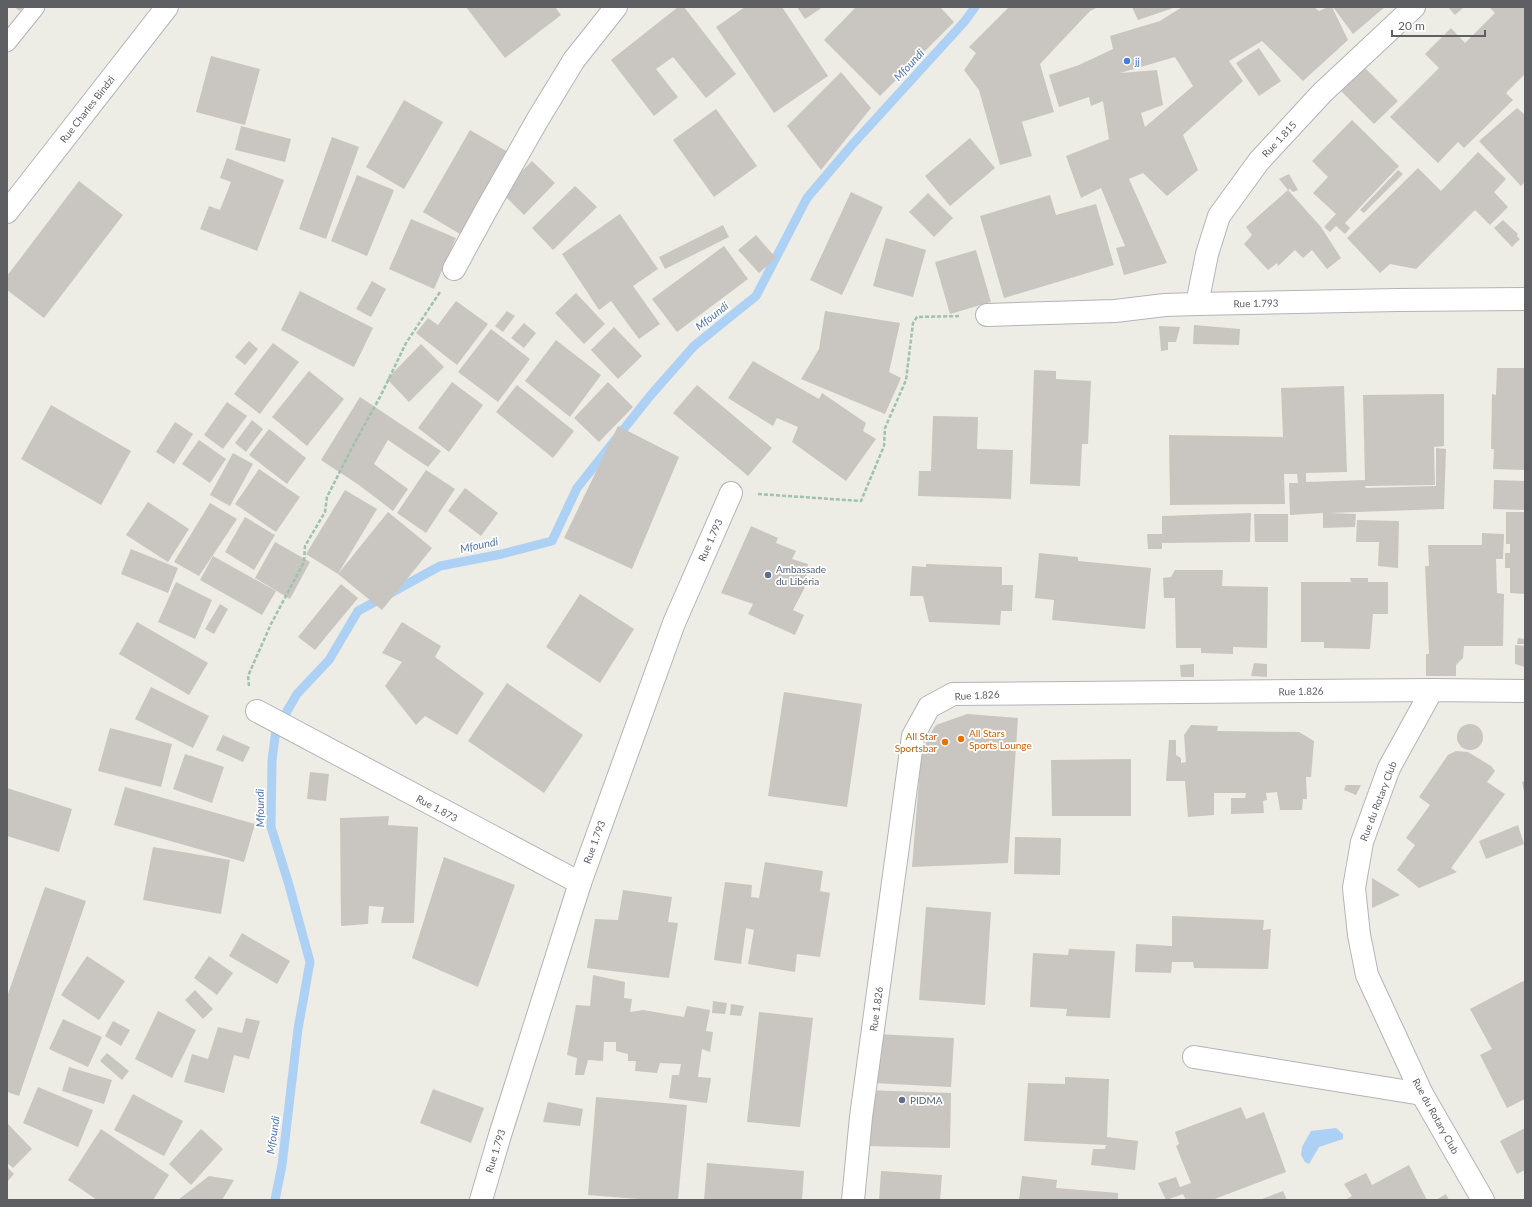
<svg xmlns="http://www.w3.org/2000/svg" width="1532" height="1207" viewBox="0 0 1532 1207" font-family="Lato,sans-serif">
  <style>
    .water { fill: #add0f5 }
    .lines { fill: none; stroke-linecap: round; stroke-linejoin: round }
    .stream { stroke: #add0f5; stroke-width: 9 }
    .building { fill: #c9c6c1; fill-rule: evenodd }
    .lane-casing { stroke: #b2b4b8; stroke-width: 19 }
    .street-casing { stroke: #b2b4b8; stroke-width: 24 }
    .secondary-casing { stroke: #b4b6ba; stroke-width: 24 }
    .path { stroke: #9ec2aa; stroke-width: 2.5; stroke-dasharray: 4 2; stroke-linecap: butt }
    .lane { stroke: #fff; stroke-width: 17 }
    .street { stroke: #fff; stroke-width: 22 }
    .secondary { stroke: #fff; stroke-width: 22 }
    .shop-dot { fill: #3f7fe0; stroke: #fff; stroke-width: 1.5 }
    .service-dot { fill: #5c6f8a; stroke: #fff; stroke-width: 1.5 }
    .food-dot { fill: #e8710a; stroke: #fff; stroke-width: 1.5 }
    .labels { text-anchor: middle; stroke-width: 3.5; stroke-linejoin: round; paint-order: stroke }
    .shop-label { font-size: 10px; fill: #366cbe; stroke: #fff; text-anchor: start }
    .street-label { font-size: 10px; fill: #5d5f63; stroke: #fff }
    .service-label { font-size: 10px; fill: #4e5e75; stroke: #fff; text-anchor: start }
    .food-label { font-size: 10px; fill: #c56008; stroke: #fff; text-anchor: start }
    .water-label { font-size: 11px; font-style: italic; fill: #5077ad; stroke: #fff }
  </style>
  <rect width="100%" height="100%" fill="#edece5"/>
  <path class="water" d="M1336,1128l7,6v5l-24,8 -10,17 -4,-2 -4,-7 1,-8 9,-16z"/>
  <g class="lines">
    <path class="stream" d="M275,1200l7,-35 16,-136 12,-67 -21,-77 -18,-58 1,-67 4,-30 21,-36 32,-34 29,-49 82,-45 62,-12 50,-13 25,-53 73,-92 44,-50 62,-50 51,-98 45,-53 113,-124 10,-14"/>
  </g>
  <g class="building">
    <path d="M14,7h9l-3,4z"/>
    <path d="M466,7h89l6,8 -56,43z"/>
    <path d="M678,7h6l52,67 -30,24 -33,-41 -17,12 22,28 -24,19 -43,-56z"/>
    <path d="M745,7h37l46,69 -54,37 -58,-86z"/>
    <path d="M797,7h26l-18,12z"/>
    <path d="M856,7h84l14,15 -74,74 -56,-56z"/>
    <path d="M1009,7h89l-8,4 -50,53 14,48 -36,11 4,-1 10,34 -32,9 -21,-75 -15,-20 12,-17 -7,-6z"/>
    <path d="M1132,7h44l-38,13z"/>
    <path d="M1182,7h132l5,4 9,-4h4l16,33 -45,41 -41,-40 -33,20 14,20 -60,54 15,35 -31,26 -24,-23 -14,6 38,84 -43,12 -8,-27 9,-2 -24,-58 -20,10 -15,-42 43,-17 -6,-38 -12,5 -2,-9 -30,10 -10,-32 30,-10 34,-16 -3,-13 50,-15zM1175,57l18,29 -48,41 -4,-14 22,-8 -6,-35 -37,3z"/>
    <path d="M1333,7h52l-32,27z"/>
    <path d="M1448,7h16l-9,8z"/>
    <path d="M1489,7h36v67l-19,19 7,7 -49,48 -6,-6 -20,21 -48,-46 49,-49 -14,-14 26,-26 14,15 30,-30z"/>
    <path d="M1259,48l22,33 -22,15 -23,-33z"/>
    <path d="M211,56l49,13 -15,56 -49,-13z"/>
    <path d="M1365,68l33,33 -24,23 -33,-33z"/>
    <path d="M841,72l30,36 -50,62 -34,-44z"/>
    <path d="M404,100l39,22 -39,67 -38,-22z"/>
    <path d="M1517,108l7,6 1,-1v69l-4,4 -42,-45z"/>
    <path d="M716,109l41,57 -43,31 -41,-57z"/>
    <path d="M1352,120l47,46 -54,57 5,5 -5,6 -9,-8 -6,6 -6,-5 12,-13 -23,-21 15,-16 -16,-16z"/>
    <path d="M241,126l50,13 -6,23 -50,-12z"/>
    <path d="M470,130l38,22 -48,82 -37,-22z"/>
    <path d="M332,137l27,10 -33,92 -27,-10z"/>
    <path d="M970,138l25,30 -45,38 -25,-30z"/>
    <path d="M1478,152l28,27 -12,13 14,15 -18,18 -15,-15 -59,59 -26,-5 -10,9 -33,-35 71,-70 23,23z"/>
    <path d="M227,158l57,22 -27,71 -57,-22 9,-23 11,4 11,-28 -11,-4z"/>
    <path d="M532,161l23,22 -31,32 -23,-23z"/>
    <path d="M1398,170l5,4 -39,39 -4,-3z"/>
    <path d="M1289,174l9,16 -5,2 -3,-3 -2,1 -9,-11z"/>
    <path d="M357,175l37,15 -27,66 -36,-15z"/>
    <path d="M79,181l44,34 -79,103 -37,-28v-14z"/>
    <path d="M575,186l22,21 -44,43 -21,-22z"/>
    <path d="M1288,190l33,37 20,31 -14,11 -15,-19 -9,8 -8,-8 -17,16 -1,-3 -9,7 -24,-26 8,-9 -6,-8z"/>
    <path d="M851,192l32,15 -41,88 -32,-15z"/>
    <path d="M928,193l25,25 -19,19 -25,-25z"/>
    <path d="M1050,195l6,20 40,-11 18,61 -110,33 -24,-82z"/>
    <path d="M620,214l38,55 -25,17 27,38 -21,15 -28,-38 -12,9 -37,-56z"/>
    <path d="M411,219l45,19 -22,51 -45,-20z"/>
    <path d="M1503,220l15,14 -1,2 3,3 -8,8 -18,-19z"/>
    <path d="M723,225l6,12 -64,32 -6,-12z"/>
    <path d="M756,235l20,23 -17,15 -21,-23z"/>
    <path d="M886,238l40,12 -13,47 -40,-11z"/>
    <path d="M724,246l24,33 -71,53 -25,-33z"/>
    <path d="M976,250l15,52 -41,12 -15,-52z"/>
    <path d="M372,281l14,8 -15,28 -15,-8z"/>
    <path d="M300,291l73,37 -19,39 -73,-37z"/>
    <path d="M576,293l29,31 -21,20 -29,-31z"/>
    <path d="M456,301l32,23 -31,41 -41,-32 12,-15 10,7z"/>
    <path d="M507,311l8,5 -12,16 -8,-6z"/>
    <path d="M825,311l75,12 -11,49 12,6 -16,36 -84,-35 18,-30z"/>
    <path d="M524,323l12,10 -12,15 -13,-10z"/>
    <path d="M1194,325l46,4 -1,16 -46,-1z"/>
    <path d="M1159,326l21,1 -4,15h-8v8l-7,1z"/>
    <path d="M614,327l28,29 -24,23 -27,-29z"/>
    <path d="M491,329l39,30 -32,43 -40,-30z"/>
    <path d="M556,340l45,35 -31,42 -45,-36z"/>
    <path d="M249,341l9,8 -13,16 -10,-8z"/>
    <path d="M273,343l26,19 -39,52 -26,-20z"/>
    <path d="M421,344l23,23 -35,35 -22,-23z"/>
    <path d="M753,361l66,38 3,-6 44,30 -3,8 13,8 -30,42 -54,-39 6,-15 -21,-9 -4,8 -45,-28z"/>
    <path d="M1497,368h28v102l-32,-1 1,-20h-3l1,-55 4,1z"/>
    <path d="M1034,370l22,1v8l35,2 -3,63h-6l-2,42 -50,-2z"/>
    <path d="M309,371l35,28 -37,47 -35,-29z"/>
    <path d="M452,382l31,23 -34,47 -31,-24z"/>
    <path d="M608,382l25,25 -34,35 -25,-24z"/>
    <path d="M517,385l57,46 -21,27 -57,-46z"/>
    <path d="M697,385l75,63 -24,28 -75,-63z"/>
    <path d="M1344,386l3,86 -41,1v9l59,-2 -2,-85 81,-1v52l-10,1 1,38 -70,1 1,2 70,-2v-38l10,1 -2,60 -115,4 27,1 -1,13 -32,1v-15l-33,2 -1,-32h9l-1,-9h-13l1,30 -115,1 -1,-70 114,2 -2,-49z"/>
    <path d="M360,397l81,54 -13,16 -40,-27 -14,24 34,25 -15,22 -34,-26 -38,-25z"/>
    <path d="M227,402l20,14 -24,33 -19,-14z"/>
    <path d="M51,405l80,46 -30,54 -80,-46z"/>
    <path d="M933,416l45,1 -1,32 36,1 -2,49 -93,-3 1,-25h12z"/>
    <path d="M252,420l11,9 -17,23 -11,-9z"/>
    <path d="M175,422l18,12 -19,30 -18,-12z"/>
    <path d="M618,426l61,31 -47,112 -68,-31z"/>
    <path d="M269,429l37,29 -19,26 -38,-29z"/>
    <path d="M199,440l27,19 -16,24 -28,-19z"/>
    <path d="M233,453l20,11 -23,42 -20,-11z"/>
    <path d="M259,469l41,28 -24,35 -41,-28z"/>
    <path d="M426,470l29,19 -29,44 -29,-20z"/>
    <path d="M1494,480l31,1v29l-32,-1z"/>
    <path d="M465,488l33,25 -17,23 -33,-25z"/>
    <path d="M345,490l32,19 -39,65 -32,-20z"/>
    <path d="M148,502l41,27 -21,33 -42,-27z"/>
    <path d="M210,503l27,16 -38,57 -25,-14z"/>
    <path d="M388,512l44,36 -50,62 -44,-36z"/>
    <path d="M1506,512h19v82l-15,-1v-25h-5v-15h5v-9h-4z"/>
    <path d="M1251,513l-1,29 -88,1v6h-14l-1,-15h15v-18z"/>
    <path d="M1254,514h34v28h-33z"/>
    <path d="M245,517l30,18 -21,35 -29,-18z"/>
    <path d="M1357,520l42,1 -1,47 -20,-2 1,-24h-23z"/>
    <path d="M751,526l27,12 -2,5 20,8 -4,8 16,5 -3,23 -12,23 11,5 -9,20 -47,-21 5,-10 -32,-11z"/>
    <path d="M1482,533l22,1 -1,25h-7l1,34 7,1 -1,52h-39l-1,12 -7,7v11h-30v-22h3l-4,-88h4l-1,-21h54z"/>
    <path d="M275,542l35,20 -20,37 -35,-21z"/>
    <path d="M131,549l47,19 -10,25 -47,-19z"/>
    <path d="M1039,553l39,4v4l73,7 -6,61 -93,-9 2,-20 -19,-2z"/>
    <path d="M213,556l63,35 -14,24 -62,-35z"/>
    <path d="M926,564l76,3v18h11l-1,26h-11l-1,14 -71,-3 -6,-26h-13l2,-30 14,1z"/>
    <path d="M1175,570h48l-1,16 46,1 -1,61 -34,-1v7l-32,-1v-5h-25l-1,-50h-11l-1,-20 8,-1z"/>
    <path d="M1350,578h18v4h20v32h-15l-3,35 -46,-1v-6h-23v-60h50z"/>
    <path d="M176,582l36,18 -17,39 -37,-17z"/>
    <path d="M341,584l17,14 -43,52 -17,-13z"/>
    <path d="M580,594l54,35 -34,54 -54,-36z"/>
    <path d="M220,604l8,5 -14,25 -9,-5z"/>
    <path d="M137,622l71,41 -19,32 -70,-41z"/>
    <path d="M402,622l39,24 -6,11 49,36 -27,42 -32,-19 -9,9 -31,-39 17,-24 -20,-9z"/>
    <path d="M1518,638l6,1v5h-7z"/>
    <path d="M1515,645l10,1v21l-10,-3z"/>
    <path d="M1254,663l13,1v13l-16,-1z"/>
    <path d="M1194,664v13h-13l-1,-12z"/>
    <path d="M507,683l76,52 -39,58 -76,-52z"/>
    <path d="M151,687l58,29 -16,32 -58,-29z"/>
    <path d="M784,692l78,12 -15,103 -79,-11z"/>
    <path d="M967,714l51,4 -10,145 -96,4 9,-111 6,-17 9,-14z"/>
    <circle cx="1470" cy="737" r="13"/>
    <path d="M1191,725l27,1 -1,5 82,1 15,9 -3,36h-5l1,22h-4l-1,11h-22l-3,-18 -11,1 1,7 -4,1 1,12 -33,1v-16h14l1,-5h-32v22l-26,2 -3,-36h-19l3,-41h7v15l5,3v5l5,-1 -2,-27z"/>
    <path d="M110,728l62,16 -11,43 -63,-16z"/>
    <path d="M223,735l27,12 -7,15 -27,-12z"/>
    <path d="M1456,751l12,1 23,14 4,5 -8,11 18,12 -54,74 6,4 -38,16 -22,-18 18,-25 -9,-7 24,-33 -11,-8 29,-42z"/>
    <path d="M185,754l39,13 -12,36 -39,-14z"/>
    <path d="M1131,759v57h-79l-1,-56z"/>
    <path d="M310,772l19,2 -3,27 -19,-2z"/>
    <path d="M1525,781v11h-1l-2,-10z"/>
    <path d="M1346,785h15l-5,10 -12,-5z"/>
    <path d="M125,787l130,37 -11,38 -130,-37z"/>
    <path d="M7,788l65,21 -13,43 -52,-16z"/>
    <path d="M389,816l-1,9 30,2 -4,96h-33l3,-16 -15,-1 -1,18 -27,2 -1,-108z"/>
    <path d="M1518,825l6,19 -38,15 -7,-18z"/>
    <path d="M1015,837l46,1 -1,37 -46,-1z"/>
    <path d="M153,847l77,13 -9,54 -78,-14z"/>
    <path d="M444,857l71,28 -37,102 -66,-29z"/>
    <path d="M765,862l58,9 -3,20 10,2 -10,64 -23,-3 -2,18 -47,-8 6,-34 -8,-2 -5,36 -27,-4 11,-78 27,3 -1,12 8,1z"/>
    <path d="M1372,878l28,17 -28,13z"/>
    <path d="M45,887l41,14 -67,195 -12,-4v-95z"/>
    <path d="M623,890l49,7 -4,25 10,1 -9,55 -82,-10 8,-49 23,1z"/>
    <path d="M926,907l65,5 -6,93 -66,-5z"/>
    <path d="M1172,916l92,4 -1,10 8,-1 -3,40 -74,-1 -1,-6h-21l-1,11 -36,-1 1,-28 36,2z"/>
    <path d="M242,933l48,28 -13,23 -48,-28z"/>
    <path d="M1069,949l46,2 -5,67 -44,-2 1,-7 -37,-2 3,-54 35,2z"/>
    <path d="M87,956l38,25 -26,39 -38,-25z"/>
    <path d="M209,956l24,17 -16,22 -23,-17z"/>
    <path d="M593,975l32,7 -1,16 8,1 -2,13 13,-2 41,7 3,-11 23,4 -4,21 7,1 -3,20 -8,-3 -4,28 13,1 -4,25 -38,-5 3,-23h7l2,-11 -21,-1 -3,10 -22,-2 1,-10h-8v-7l-12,-3v-9h-12l-1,19 -15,-1 -4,15h-9l2,-17 -10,-3 9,-50 14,1z"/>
    <path d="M1523,981l2,3v115l-18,9 -27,-53 12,-6 -22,-40z"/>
    <path d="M195,990l18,19 -10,10 -18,-19z"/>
    <path d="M713,1001l14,2 -2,11 -13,-1z"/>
    <path d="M731,1004l13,2 -3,10 -11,-1z"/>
    <path d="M158,1011l38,19 -24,48 -37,-19z"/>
    <path d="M759,1012l54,6 -13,109 -53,-5z"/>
    <path d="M246,1018l14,3 -11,38 -15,-4 -10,38 -40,-11 8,-28 16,5 10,-32 24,6z"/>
    <path d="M63,1019l39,18 -14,30 -39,-18z"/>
    <path d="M113,1021l17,9 -9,16 -16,-10z"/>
    <path d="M876,1034l78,4 -3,49 -78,-4z"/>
    <path d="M107,1053l22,18 -7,9 -22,-19z"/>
    <path d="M69,1067l43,13 -8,24 -42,-13z"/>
    <path d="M1065,1077l44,2 -2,58 31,4 -3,29 -44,-5 2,-16h12l1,-4 -82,-4 4,-58 37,1z"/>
    <path d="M38,1087l55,23 -15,37 -55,-24z"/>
    <path d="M433,1089l51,19 -13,35 -51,-20z"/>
    <path d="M865,1090l86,3 -1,55 -86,-2z"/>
    <path d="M133,1094l50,27 -19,35 -50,-26z"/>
    <path d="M596,1097l91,8 -9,95h-27l-63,-5z"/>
    <path d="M548,1102l35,7 -3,17 -37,-4z"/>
    <path d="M1241,1107l5,12 18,-7 22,60 -74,28h-26l-3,-6 -17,6 -8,-17 18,-6 4,10 11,-4 -15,-37 3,-2 -4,-12z"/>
    <path d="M7,1123l25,26 -19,19 -6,-5z"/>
    <path d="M1525,1128v42l-8,4 -17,-33z"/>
    <path d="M101,1129l68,46 -16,25h-56l-29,-20z"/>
    <path d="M201,1129l22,20 -32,36 -22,-21z"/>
    <path d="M707,1163l97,8 -2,29h-98z"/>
    <path d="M1409,1165l18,35h-82l7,-4 -8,-12 22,-11 6,12z"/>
    <path d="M7,1167l7,7 -7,8z"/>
    <path d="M881,1171l61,4 -2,25h-61z"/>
    <path d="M209,1176l25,4 -12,20h-44z"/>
    <path d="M1022,1176l35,4 -1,8 62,5v7h-99z"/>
    <path d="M1283,1191l4,9h-28z"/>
    <path d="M1446,1194l3,6h-13z"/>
  </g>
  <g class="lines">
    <defs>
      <path id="lane" d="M7,43l29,-36"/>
      <g id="street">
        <path d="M454,269l31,-57 53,-93 36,-59 42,-53"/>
        <path d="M1197,304l10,-50 12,-38 40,-55 63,-68 92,-86"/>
        <path d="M987,315l128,-4 50,-6 32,-1 201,-4 127,-1"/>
        <path d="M257,711l323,172"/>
        <path d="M1194,1057l228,37"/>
        <path d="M481,1200l19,-65 80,-252 94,-260 57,-130"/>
        <path d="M853,1200l8,-83 52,-381 16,-29 24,-13 479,-4"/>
        <path d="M1483,1200l-61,-106 -55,-119 -8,-40 -5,-47 8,-46 27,-74 43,-78 93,1"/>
      </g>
      <path id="secondary" d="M7,212l160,-205"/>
    </defs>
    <use href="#lane" class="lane-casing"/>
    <use href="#street" class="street-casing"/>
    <use href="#secondary" class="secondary-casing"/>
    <g class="path">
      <path d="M758,494l103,7 23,-55 1,-18 21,-48 7,-57 4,-6 44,-1"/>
      <path d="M249,686l-1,-10 23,-52 33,-62 1,-16 20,-34 2,-15 28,-55 26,-47 25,-52 34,-51"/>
    </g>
    <use href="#lane" class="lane"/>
    <use href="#street" class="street"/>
    <use href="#secondary" class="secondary"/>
  </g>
  <circle class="shop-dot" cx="1127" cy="61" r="4"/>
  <g class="service-dot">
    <circle cx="768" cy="575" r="4"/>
    <circle cx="902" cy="1100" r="4"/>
  </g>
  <g class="food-dot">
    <circle cx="961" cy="739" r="4"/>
    <circle cx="945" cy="742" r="4"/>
  </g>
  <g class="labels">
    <g class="shop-label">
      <text x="1135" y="65">jj</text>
    </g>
    <g class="street-label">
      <text transform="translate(87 109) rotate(-52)" y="4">Rue Charles Bindzi</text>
      <text transform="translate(1279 139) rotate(-47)" y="4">Rue 1.815</text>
      <text transform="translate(1256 303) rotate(-1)" y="4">Rue 1.793</text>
      <text transform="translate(710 540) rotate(-66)" y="4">Rue 1.793</text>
      <text transform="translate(1301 691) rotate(-1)" y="4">Rue 1.826</text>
      <text transform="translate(977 695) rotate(-3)" y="4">Rue 1.826</text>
      <text transform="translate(1378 801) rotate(-69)" y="4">Rue du Rotary Club</text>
      <text transform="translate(437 808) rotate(28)" y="4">Rue 1.873</text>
      <text transform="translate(594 842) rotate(-70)" y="4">Rue 1.793</text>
      <text transform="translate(876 1009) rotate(-82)" y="4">Rue 1.826</text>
      <text transform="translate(1436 1116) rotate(61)" y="4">Rue du Rotary Club</text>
      <text transform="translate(495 1151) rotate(-73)" y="4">Rue 1.793</text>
    </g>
    <g class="service-label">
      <text x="776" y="573">Ambassade<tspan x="776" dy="12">du Libéria</tspan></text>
      <text x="910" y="1104">PIDMA</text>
    </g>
    <g class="food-label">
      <text x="969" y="737">All Stars<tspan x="969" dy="12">Sports Lounge</tspan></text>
      <text x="937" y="740" text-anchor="end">All Star<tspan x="937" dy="12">Sportsbar</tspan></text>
    </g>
    <g class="water-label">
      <text transform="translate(909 65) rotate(-47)" y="4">Mfoundi</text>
      <text transform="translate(712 316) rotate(-38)" y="4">Mfoundi</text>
      <text transform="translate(479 545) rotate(-12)" y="4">Mfoundi</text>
      <text transform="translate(260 808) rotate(-91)" y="4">Mfoundi</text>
      <text transform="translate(273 1135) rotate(-82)" y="4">Mfoundi</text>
    </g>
  </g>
  <rect width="1532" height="1207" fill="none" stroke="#5d5f63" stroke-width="16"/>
  <path d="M1392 30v6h93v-6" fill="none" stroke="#5d5f63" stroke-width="2"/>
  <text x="1398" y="30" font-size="12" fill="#5d5f63" stroke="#ffffff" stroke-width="3" paint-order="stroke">20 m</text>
</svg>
